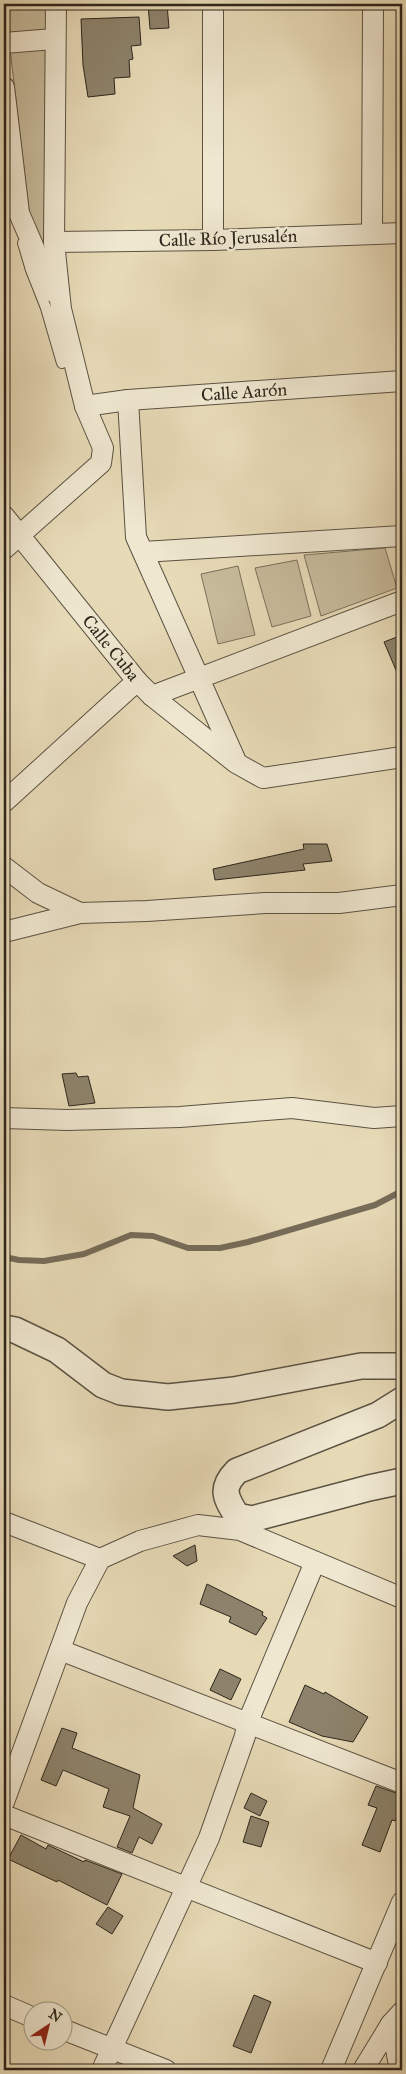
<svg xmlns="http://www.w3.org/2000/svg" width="406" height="2074" viewBox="0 0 406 2074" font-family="'IM FELL Great Primer',serif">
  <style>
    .green { fill: #c7bb9c; stroke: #7a705c }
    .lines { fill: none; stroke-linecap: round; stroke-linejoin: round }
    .stream { stroke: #766c59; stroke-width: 6 }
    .building { fill: #8d836c; stroke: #2c251b }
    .service-casing { stroke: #5b5242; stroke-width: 12 }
    .minor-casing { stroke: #5b5242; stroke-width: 22 }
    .tertiary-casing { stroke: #5b5242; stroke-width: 28 }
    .service { stroke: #efe7d0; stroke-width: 10 }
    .minor { stroke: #efe7d0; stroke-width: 20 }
    .tertiary { stroke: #efe7d0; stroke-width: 25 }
    .labels { text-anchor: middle; stroke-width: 5; stroke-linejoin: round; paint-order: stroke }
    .street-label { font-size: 18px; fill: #2c251b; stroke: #efe7d0 }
  </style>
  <rect width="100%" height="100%" fill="#e7dab7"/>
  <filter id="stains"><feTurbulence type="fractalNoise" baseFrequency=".004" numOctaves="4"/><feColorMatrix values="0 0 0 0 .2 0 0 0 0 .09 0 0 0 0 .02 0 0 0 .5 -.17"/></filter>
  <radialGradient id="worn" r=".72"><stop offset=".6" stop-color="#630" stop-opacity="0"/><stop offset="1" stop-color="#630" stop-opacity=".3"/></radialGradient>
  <g class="green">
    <path d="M9,4h38l-1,25 -37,5z"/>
    <path d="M47,47l1,220 -18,-48 -20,-170z"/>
    <path d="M385,548l12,40 -76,28 -17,-61z"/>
    <path d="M297,560l14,56 -39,11 -17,-59z"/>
    <path d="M238,566l17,69 -37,9 -17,-70z"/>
  </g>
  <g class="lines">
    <path class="stream" d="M4,1257l15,3 25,1 40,-7 47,-19 22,1 35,12h32l28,-6 127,-37 27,-14"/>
  </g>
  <g class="building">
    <path d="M148,4h19l2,24 -19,1z"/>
    <path d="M139,17l2,28 -10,1 2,13 -4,1 1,17 -16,1 1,16 -27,3 -5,-32 -2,-46z"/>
    <path d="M402,635v49l-18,-42z"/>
    <path d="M303,844h24l5,17 -29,3 2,6 -90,10 -2,-11 91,-20z"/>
    <path d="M76,1073l2,4 10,-1 7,27 -26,3 -7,-32z"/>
    <path d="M195,1545l2,16 -10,5 -14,-10z"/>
    <path d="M207,1584l56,28 -1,3 5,3 -11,17 -27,-13 2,-5 -31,-13z"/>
    <path d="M220,1669l21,10 -10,21 -21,-10z"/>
    <path d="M305,1685l19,9 1,-2 43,25 -15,25 -31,-6 -33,-14z"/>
    <path d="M62,1728l15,5 -5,15 68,27 -7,33 29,16 -10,20 -13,-7 -7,16 -15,-6 13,-31 -27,-9 6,-18 -46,-19 -7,16 -15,-6z"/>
    <path d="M376,1786l26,9v9l-7,17 -3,-1 -12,32 -18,-7 15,-37 -9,-3z"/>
    <path d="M251,1793l16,8 -7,15 -16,-8z"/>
    <path d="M251,1816l18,6 -8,25 -18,-5z"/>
    <path d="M21,1835l25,14 2,-4 36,17 1,-2 37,14 -15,31 -49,-25 -1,2 -49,-23z"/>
    <path d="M108,1907l15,9 -11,18 -16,-10z"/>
    <path d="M254,1995l17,7 -20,51 -18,-7z"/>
  </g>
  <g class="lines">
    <defs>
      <path id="service" d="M23,243l8,27 15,38 16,55"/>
      <g id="minor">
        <path d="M213,4v236"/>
        <path d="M4,43l50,-4"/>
        <path d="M4,87l15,126 34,79"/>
        <path d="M372,234l1,-230"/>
        <path d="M54,242l159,-2 189,-7"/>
        <path d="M128,400l8,137 99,222"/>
        <path d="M85,406l43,-6 274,-19"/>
        <path d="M4,516l133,165 15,15 84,67 27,15 139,-21"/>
        <path d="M4,549l97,-86 2,-15 -18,-42 -24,-97 -7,-67 2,-238"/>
        <path d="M143,552l259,-16"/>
        <path d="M152,696l250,-95"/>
        <path d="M4,802l133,-121"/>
        <path d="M4,867l34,26 42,20"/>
        <path d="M4,932l76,-19 67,-2 118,-8h74l63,-8"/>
        <path d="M4,1118l63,2 113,-3 112,-9 82,10 28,-2"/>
        <path d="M4,1522l96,37"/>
        <path d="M60,1650l342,133"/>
        <path d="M4,1802l73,-199 23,-44 40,-18 58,-16 42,5 162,68"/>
        <path d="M4,1815l373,148"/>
        <path d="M4,2005l28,12"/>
        <path d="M391,2024l9,46"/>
        <path d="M62,2029l104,41"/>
        <path d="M102,2070l107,-232 36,-102 2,-12 68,-162"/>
        <path d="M331,2070l71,-168"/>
        <path d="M363,2070l28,-46 11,-12"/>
      </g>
      <g id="tertiary">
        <path d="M4,1328l11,2 42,20 46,35 18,7 47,5 66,-7 127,-24h38l3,2"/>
        <path d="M402,1400l-24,15 -141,56c-17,17 -12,26 0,45l15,3 117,-31 33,-7"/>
      </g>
    </defs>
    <use href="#service" class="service-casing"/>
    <use href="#minor" class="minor-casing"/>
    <use href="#tertiary" class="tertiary-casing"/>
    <use href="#service" class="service"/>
    <use href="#minor" class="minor"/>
    <use href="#tertiary" class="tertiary"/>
  </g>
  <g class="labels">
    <g class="street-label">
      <text transform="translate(228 238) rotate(-2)" y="6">Calle Río Jerusalén</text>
      <text transform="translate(244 392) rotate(-4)" y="6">Calle Aarón</text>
      <text transform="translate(111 648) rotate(51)" y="6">Calle Cuba</text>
    </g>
  </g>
  <rect width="406" height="2074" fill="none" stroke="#e7dab7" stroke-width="20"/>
  <rect x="5" y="5" width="396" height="2064" fill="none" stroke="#2c251b" stroke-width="2.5"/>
  <rect x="10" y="10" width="386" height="2054" fill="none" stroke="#2c251b"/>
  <g transform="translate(48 2026) rotate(35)"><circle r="24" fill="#efe7d0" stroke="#a19988"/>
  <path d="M0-4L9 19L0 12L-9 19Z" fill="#8f2418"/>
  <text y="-8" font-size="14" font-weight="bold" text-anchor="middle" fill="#2c251b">N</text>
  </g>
  <rect width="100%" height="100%" filter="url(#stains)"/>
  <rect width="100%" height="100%" fill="url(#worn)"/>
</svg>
